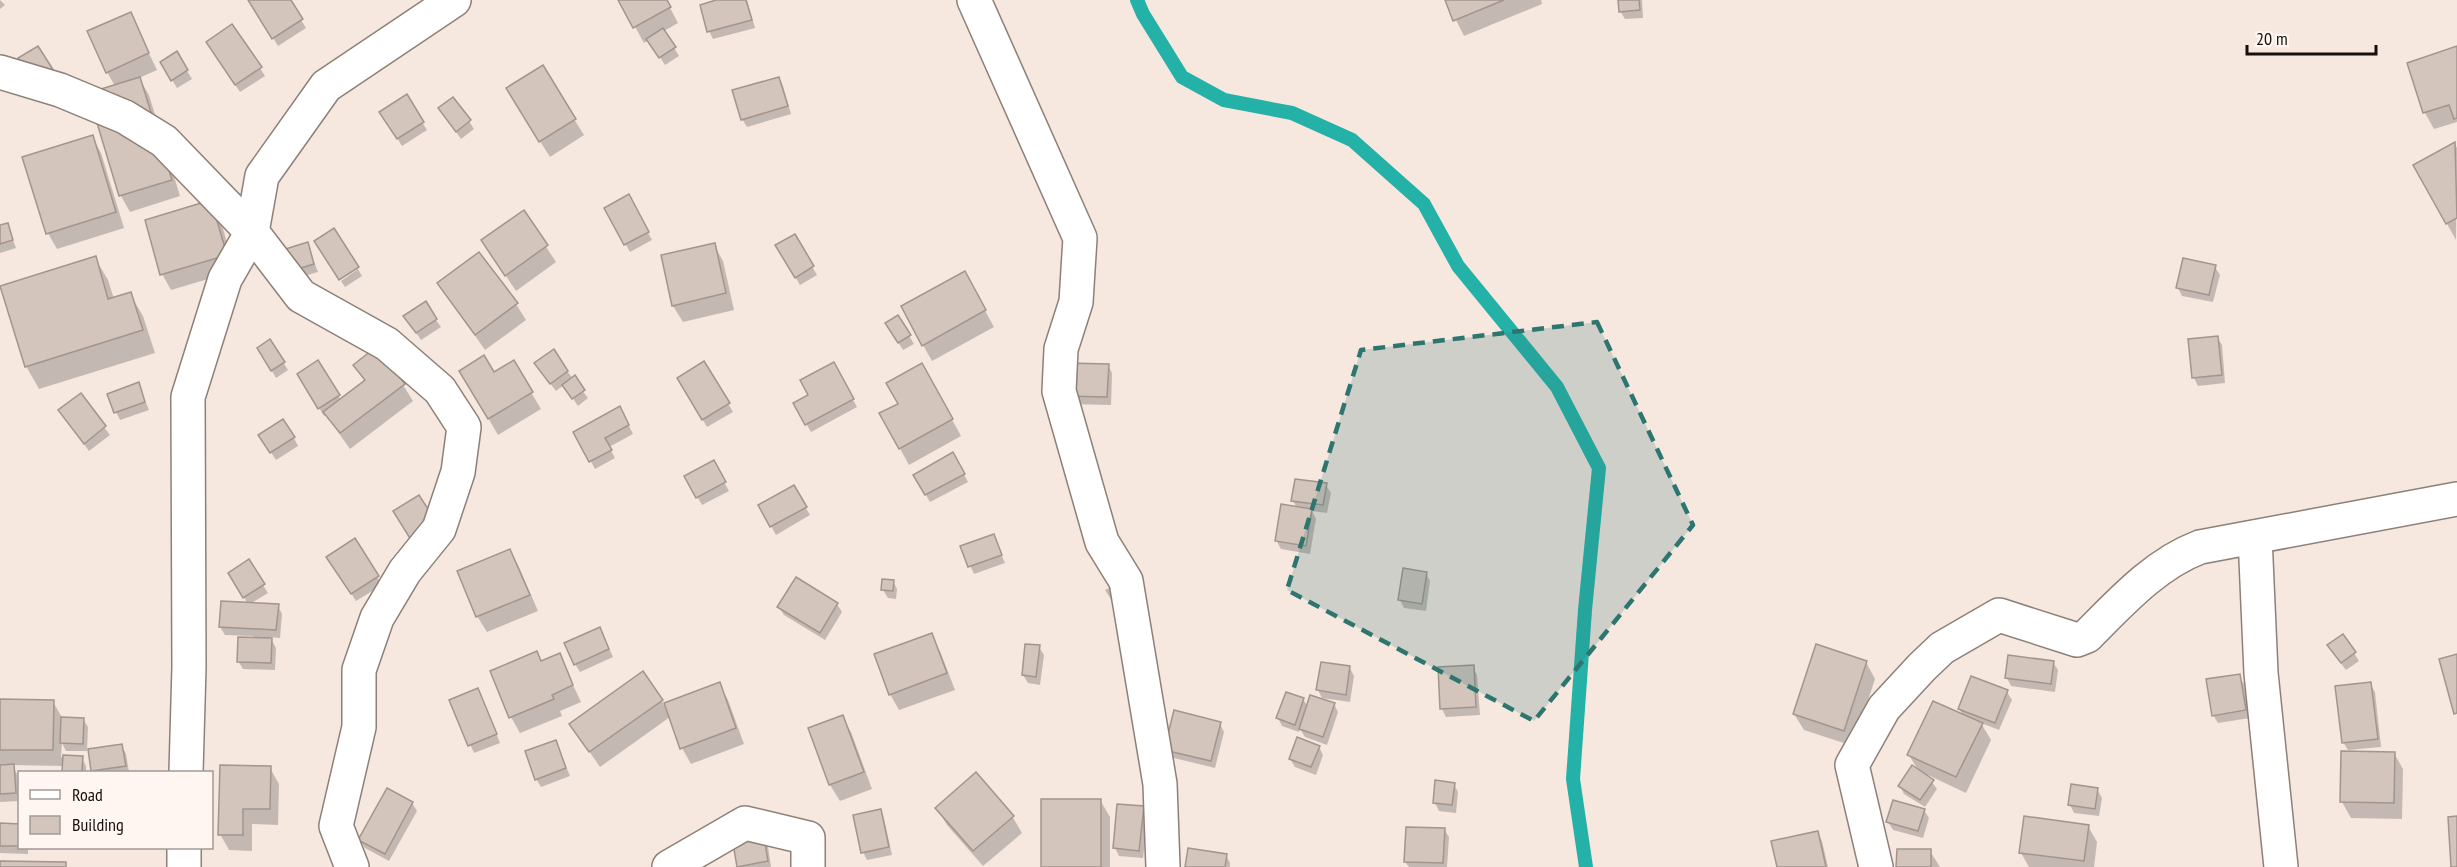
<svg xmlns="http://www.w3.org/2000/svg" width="2457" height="867" viewBox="0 0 2457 867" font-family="'PT Sans Narrow',sans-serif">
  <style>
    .shadow { fill: #0003 }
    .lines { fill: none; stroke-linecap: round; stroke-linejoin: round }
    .stream { stroke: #24b2a8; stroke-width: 14 }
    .building { fill: #d3c4bc; stroke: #a3958d; stroke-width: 1.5 }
    .minor-casing { stroke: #8d8078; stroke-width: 36 }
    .minor { stroke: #fff; stroke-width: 33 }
    .marked { fill: #2d756f; fill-opacity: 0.2; stroke: #2d756f; stroke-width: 4.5; stroke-dasharray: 12 8; stroke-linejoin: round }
  </style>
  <rect width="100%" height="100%" fill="#f6e7df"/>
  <g class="shadow">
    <path d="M0,0l5,5 -5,4z"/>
    <path d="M250,0h39l17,28 -28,18z"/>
    <path d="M620,0h46l12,23 -14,8 15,25 -14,9 -16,-25 -5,3z"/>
    <path d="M721,0h26l8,28 -42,11 -4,-8z"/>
    <path d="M1446,0h95l1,4 -78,32z"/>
    <path d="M1619,0h23l1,18 -18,1 -5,-8z"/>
    <path d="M130,14l27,56 -18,8 10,17 31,101 -50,16 -9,-16 -31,-102 25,-8 -8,-14z"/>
    <path d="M2457,48v74l-23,7 -9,-16 -16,-49z"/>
    <path d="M212,51l48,17 5,8 -25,16z"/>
    <path d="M176,53l16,26 -15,9 -15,-25z"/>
    <path d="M779,78l4,8 8,28 -44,13 -5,-8z"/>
    <path d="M406,96l21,34 -25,16 -21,-34z"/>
    <path d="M517,105l57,14 10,16 -34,22z"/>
    <path d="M445,116l24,5 5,8 -13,10z"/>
    <path d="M92,137l9,16 23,75 -67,21 -9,-16z"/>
    <path d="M2455,144l2,4 -1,92 -41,-74z"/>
    <path d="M628,196l24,44 -22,12 -24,-43z"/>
    <path d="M523,212l33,50 -40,29 -33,-50z"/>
    <path d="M220,218l15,53 -64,19 -9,-16 -15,-53z"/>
    <path d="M7,225l9,23 -16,5v-26z"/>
    <path d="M794,236l23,39 -17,10 -23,-39z"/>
    <path d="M307,244l11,28 -27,8z"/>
    <path d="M714,245l9,16 11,49 -51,12 -10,-16z"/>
    <path d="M95,258l13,22 6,19 16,-5 13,22 12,37 -116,36 -13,-23z"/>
    <path d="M2215,267l5,8 -7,27 -31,-6 -4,-8z"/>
    <path d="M358,269l4,7 -17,11 -4,-6z"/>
    <path d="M439,284l77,20 10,16 -41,30z"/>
    <path d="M973,289l21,38 -62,34 -9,-16z"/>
    <path d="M898,317l16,27 -11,6 -16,-26z"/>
    <path d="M436,320l5,7 -20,13 -11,-16z"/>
    <path d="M2217,337l5,8 3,38 -27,3 -4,-8 -4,-38z"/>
    <path d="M270,341l18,29 -12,8 -17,-29z"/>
    <path d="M513,362l28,47 -43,26 -37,-64 32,3z"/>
    <path d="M317,363l24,37 24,-18 -10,-17 48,20 10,16 -63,48 -24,-34 -2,1 -25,-41z"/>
    <path d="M704,363l29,49 -26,15 -28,-48z"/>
    <path d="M833,364l24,43 -46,25 -16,-28 15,-9z"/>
    <path d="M1108,365l4,8 -1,32 -41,-1z"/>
    <path d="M541,371h26l21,27 -10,8 -14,-21 -8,6z"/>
    <path d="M931,381l30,55 -52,29 -28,-51 19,-10z"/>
    <path d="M138,384l11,26 -29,10 -4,-8z"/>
    <path d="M80,395l30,40 -21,16 -29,-40z"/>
    <path d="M624,416l9,18 -24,13 6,11 -20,11 -20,-36z"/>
    <path d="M294,438l4,8 -22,14 -11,-17z"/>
    <path d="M953,454l15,28 -38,20 -15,-27z"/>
    <path d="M713,462l16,29 -27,14 -16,-28z"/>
    <path d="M1326,485l5,8 -4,20 -15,-2 4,8 -6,35 -29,-5 -5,-9 21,-32 -4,-7z"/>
    <path d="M794,487l16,28 -34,20 -16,-29z"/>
    <path d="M993,536l12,27 -31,11 -12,-27z"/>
    <path d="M355,540l27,45 -26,16 -23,-36z"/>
    <path d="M510,551l9,16 19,44 -51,21 -10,-16z"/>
    <path d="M248,562l20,31 -18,11 28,2 4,8 -2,24 -10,-1 6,11 -1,22 -32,-1 -5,-8 16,-25 -29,-1 -5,-8 28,-23 -18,-30z"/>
    <path d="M1426,573l4,8 -4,30 -22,-3 -4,-8z"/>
    <path d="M893,581l4,8 -1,10 -8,-1 -5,-8z"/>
    <path d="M1115,585l2,24 -12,-19z"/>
    <path d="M837,604l5,8 -17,28 -41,-25 -5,-8z"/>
    <path d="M931,635l9,16 15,39 -56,20 -9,-16z"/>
    <path d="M604,637l9,20 -33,15 -5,-8z"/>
    <path d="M1039,647l5,8 -4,30 -12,-2 -5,-8z"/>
    <path d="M2333,653h21l5,8 -13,9z"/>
    <path d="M559,655l22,47 -21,9 2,5 -42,17 -9,-16 30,-54z"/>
    <path d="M1866,662l9,17 -22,67 -49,-16 -10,-16z"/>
    <path d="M2053,662l5,8 -3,22 -44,-6 -4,-8z"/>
    <path d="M1473,667l4,8 3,40 -34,2 -4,-8 -2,-40z"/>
    <path d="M1350,668l4,8 -4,26 -28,-4 -4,-8z"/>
    <path d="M2239,676l5,8 6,34 -32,5 -5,-8z"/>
    <path d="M719,684l9,16 16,44 -53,20 -9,-16 -12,-31 -70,50 -29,-42 90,-25 3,5z"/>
    <path d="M2370,684l5,8 6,55 -33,3 -5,-8z"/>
    <path d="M2007,692l5,8 -13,30 -18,-7 10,17 -25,53 -40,-19 11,15 -12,18 -21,-13 -4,-8 19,-14 -10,-17 55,-39 -5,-7z"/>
    <path d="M482,698l18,45 -26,10 -23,-52z"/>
    <path d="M1303,699l5,8 26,-3 4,8 -11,33 -22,-8 -5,-8 -1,3 -17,-6 -4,-8z"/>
    <path d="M0,701l53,1 10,17h20l5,8 -1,24 35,-5 4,8 3,18h-35l-4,-21h-24l-4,-8 -1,14 21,1 4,8v6h-23l1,-6 -52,-1 5,9 3,27 -20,1z"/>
    <path d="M842,716l9,16 21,57 -32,12 -10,-16 -20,-57z"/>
    <path d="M1220,724l4,8 -9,36 -45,-11 -4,-8z"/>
    <path d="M556,742l14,34 -29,11 -5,-8z"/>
    <path d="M1319,747l4,8 -7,20 -21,-8 -5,-8z"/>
    <path d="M2394,753l9,16 -1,50 -51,-1 -9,-16z"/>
    <path d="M270,768l9,16 -1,41 -26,-1v27l-23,-1 -9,-16z"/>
    <path d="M1454,784l4,8 -2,21 -17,-2 -4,-8z"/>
    <path d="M2097,789l5,9 -3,18 -25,-3 -4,-8z"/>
    <path d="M1100,800l10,17v50h-67z"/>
    <path d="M412,803l5,8 -28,50 -24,-13 -5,-8z"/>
    <path d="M1143,807l5,8 -5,43 -24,-2 -4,-8z"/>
    <path d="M937,808l75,8 10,17 -39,33 -36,-41z"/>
    <path d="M1924,810l5,8 -6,20 -30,-8 -5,-8z"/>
    <path d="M880,811l4,8 8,36 -25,5 -4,-8z"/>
    <path d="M0,825h20v23h8v6l-28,-1z"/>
    <path d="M2088,826l9,16 -3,25h-65l-8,-14z"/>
    <path d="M1444,829l5,8 -2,30h-38l-4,-5z"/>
    <path d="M1817,833l5,8 6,26h-50z"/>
    <path d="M763,839l5,8 3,20h-33l-4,-22z"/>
    <path d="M1930,851l10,16h-42z"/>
    <path d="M1226,855l4,8v4h-44z"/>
  </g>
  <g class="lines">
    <path class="stream" d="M1137,0l6,14 39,63 42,23 68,13 60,27 72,64 34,62 99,121 42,81 -14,142 -12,169 13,88"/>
  </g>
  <g class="building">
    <path d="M248,0h43l12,19 -31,20z"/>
    <path d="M618,0h49l4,7 -38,21z"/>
    <path d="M716,0h30l6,20 -45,12 -7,-27z"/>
    <path d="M1445,0h59l-51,21z"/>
    <path d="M1618,0h21l1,10 -21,2z"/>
    <path d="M131,12l18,41 -43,20 -19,-42z"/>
    <path d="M232,24l30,43 -27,18 -29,-43z"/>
    <path d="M663,28l13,19 -17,11 -13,-19z"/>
    <path d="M38,46l23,36 -21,13 -22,-37z"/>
    <path d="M2457,46v72l-3,1 -5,-14 -26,8 -16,-50z"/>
    <path d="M177,51l11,19 -17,11 -11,-19z"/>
    <path d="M543,65l33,54 -37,23 -33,-54z"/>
    <path d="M140,77l32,103 -53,16 -31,-103z"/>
    <path d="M779,77l9,29 -47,14 -9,-30z"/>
    <path d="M407,94l17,28 -27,17 -18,-27z"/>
    <path d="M453,97l18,23 -15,12 -18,-24z"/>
    <path d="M93,135l23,77 -70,22 -24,-77z"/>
    <path d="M2455,142l2,76 -11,6 -33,-59z"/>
    <path d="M629,194l20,38 -25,13 -20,-37z"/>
    <path d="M211,200l16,55 -67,20 -15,-55z"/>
    <path d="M524,210l24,35 -43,31 -24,-36z"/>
    <path d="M8,223l5,17 -13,4v-19z"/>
    <path d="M334,228l25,39 -20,13 -25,-39z"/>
    <path d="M795,234l19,32 -19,12 -20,-33z"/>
    <path d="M308,242l6,22 -29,9 -6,-22z"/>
    <path d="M715,243l11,50 -54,13 -11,-51z"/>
    <path d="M479,252l39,51 -43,32 -38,-52z"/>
    <path d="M96,256l12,43 23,-7 12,38 -118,37 -25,-81z"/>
    <path d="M2183,258l33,7 -7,30 -33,-7z"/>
    <path d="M965,271l21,39 -64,36 -21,-40z"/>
    <path d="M426,301l11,18 -21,14 -13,-17z"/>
    <path d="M898,315l13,20 -13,8 -13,-20z"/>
    <path d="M2218,336l4,39 -30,3 -4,-39z"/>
    <path d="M270,339l15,23 -14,9 -14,-23z"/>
    <path d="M376,347l29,37 -65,49 -17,-21 42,-32 -12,-15z"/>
    <path d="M554,349l14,22 -18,13 -16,-21z"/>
    <path d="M484,355l10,17 20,-12 19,32 -45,27 -29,-48z"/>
    <path d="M318,360l22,35 -22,14 -21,-35z"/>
    <path d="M704,361l26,42 -28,17 -25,-42z"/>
    <path d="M834,362l20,37 -49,26 -12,-22 15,-8 -8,-15z"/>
    <path d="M922,363l31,56 -54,30 -20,-36 19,-9 -12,-21z"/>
    <path d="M1065,363l44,1 -2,33 -43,-1z"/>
    <path d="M575,375l10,15 -13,9 -10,-14z"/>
    <path d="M139,382l6,20 -31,11 -7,-19z"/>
    <path d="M81,393l25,33 -22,18 -26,-34z"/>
    <path d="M620,406l9,19 -24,13 7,12 -23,12 -16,-30z"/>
    <path d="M283,419l12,18 -25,16 -12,-18z"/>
    <path d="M953,452l12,22 -40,21 -12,-20z"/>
    <path d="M714,460l12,22 -30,16 -12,-22z"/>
    <path d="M1295,479l32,4 -4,22 -32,-4z"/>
    <path d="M794,485l13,22 -37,20 -12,-22z"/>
    <path d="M419,495l18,28 -26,17 -18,-29z"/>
    <path d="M1281,504l31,5 -6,37 -31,-5z"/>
    <path d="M994,534l8,21 -34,12 -8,-21z"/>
    <path d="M355,538l24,38 -28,18 -25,-37z"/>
    <path d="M510,549l20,46 -54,22 -19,-46z"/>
    <path d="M249,559l16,25 -22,14 -15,-25z"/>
    <path d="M1403,568l24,4 -5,32 -24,-4z"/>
    <path d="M796,577l42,26 -18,30 -43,-26z"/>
    <path d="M882,579l12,1 -1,11 -12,-1z"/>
    <path d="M221,601l58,3 -3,26 -57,-3z"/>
    <path d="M600,627l9,22 -35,16 -10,-22z"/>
    <path d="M932,633l15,40 -58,22 -15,-41z"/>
    <path d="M2343,634l13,18 -15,11 -14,-18z"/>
    <path d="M238,637l34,1 -1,25 -34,-1z"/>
    <path d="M1025,644l15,1 -4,32 -14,-2z"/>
    <path d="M1816,644l51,17 -23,70 -51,-17z"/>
    <path d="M537,651l4,10 19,-8 13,32 -21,10 2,4 -45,19 -19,-47z"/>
    <path d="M2457,654v59l-3,1 -15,-55z"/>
    <path d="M2008,655l46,6 -3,23 -46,-6z"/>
    <path d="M1321,662l29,4 -4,29 -30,-5z"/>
    <path d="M1474,665l2,42 -36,2 -2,-42z"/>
    <path d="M643,671l20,29 -74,52 -20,-28z"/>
    <path d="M2240,674l6,36 -34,6 -6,-37z"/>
    <path d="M1971,676l37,14 -13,33 -37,-14z"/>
    <path d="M720,682l16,46 -56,21 -16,-46z"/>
    <path d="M2371,682l7,57 -36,4 -7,-57z"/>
    <path d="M478,688l19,46 -29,12 -19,-46z"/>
    <path d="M1286,692l18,6 -9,27 -19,-7z"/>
    <path d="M1310,695l25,8 -12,34 -24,-8z"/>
    <path d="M0,699l54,1 -1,50h-53z"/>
    <path d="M1933,701l50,22 -27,54 -49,-22z"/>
    <path d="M1174,710l47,12 -10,39 -47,-11z"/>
    <path d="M843,715l21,57 -35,13 -21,-57z"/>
    <path d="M61,717l23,1 -1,26 -23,-1z"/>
    <path d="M1297,737l23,9 -9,21 -22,-8z"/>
    <path d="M556,740l10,28 -31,12 -10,-29z"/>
    <path d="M122,744l4,22 -35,5 -3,-22z"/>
    <path d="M2341,751l54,1 -1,51 -54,-1z"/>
    <path d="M63,755l20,1 -1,16h-20z"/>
    <path d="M14,764l2,29 -16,1v-29z"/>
    <path d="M220,765l51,1 -1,43h-27v26h-25z"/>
    <path d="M1912,765l22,15 -14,20 -22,-14z"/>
    <path d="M976,772l38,44 -41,35 -38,-43z"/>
    <path d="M1435,780l20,3 -3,22 -19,-2z"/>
    <path d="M2071,784l27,4 -3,21 -27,-4z"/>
    <path d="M387,788l26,14 -28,52 -27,-14z"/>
    <rect x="1041" y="799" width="60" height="68"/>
    <path d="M1893,800l32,9 -7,22 -32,-9z"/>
    <path d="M1117,804l27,2 -5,45 -26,-3z"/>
    <path d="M881,809l8,38 -28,6 -8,-38z"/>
    <path d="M2024,816l65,9 -5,36 -65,-8z"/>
    <path d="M2457,816v51h-6l-3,-50z"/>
    <path d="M0,823l20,1v22h-20z"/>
    <path d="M1406,827l39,1 -2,35 -39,-1z"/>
    <path d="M1818,831l8,36h-49l-6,-26z"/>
    <path d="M764,837l4,24 -31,6 -4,-24z"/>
    <path d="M1188,848l39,6 -2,13h-40z"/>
    <path d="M1897,849h34v18h-35z"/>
    <path d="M0,861l66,1v5h-66z"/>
  </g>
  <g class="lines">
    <defs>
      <g id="minor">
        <path d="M974,0l106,238 -4,64 -15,47 -2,42 43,151 24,39 34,203 3,83"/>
        <path d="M0,72l60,18 65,27 39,24 88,91 49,64 86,48 53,46 24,37 -6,45 -19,57 -34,42 -28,47 -18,52v57l-23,99 16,41"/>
        <path d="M2255,537l6,136 20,194"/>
        <path d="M186,772l3,-105 -1,-270 37,-118 27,-47 10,-56 64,-90 128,-86"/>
        <path d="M184,867v-19"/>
        <path d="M669,867l76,-44 63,15v29"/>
        <path d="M1876,867l-24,-102 32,-57 38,-41 20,-19 57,-33 78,25 10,-4c34,-34 68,-72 113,-89l257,-48"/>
      </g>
    </defs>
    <use href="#minor" class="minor-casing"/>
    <use href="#minor" class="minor"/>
  </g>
  <path class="marked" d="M1597,322l96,203 -159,196 -247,-131 74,-240z"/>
  <rect x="18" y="771" width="195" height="78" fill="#fff6f1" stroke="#a19a96" stroke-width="1.5"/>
  <rect x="30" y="790" width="30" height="9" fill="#ffffff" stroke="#a19a96" stroke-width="1.5"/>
  <text x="72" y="801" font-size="18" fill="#15100d">Road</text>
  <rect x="30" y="816" width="30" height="18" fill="#d3c4bc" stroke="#a19a96" stroke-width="1.5"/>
  <text x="72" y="831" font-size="18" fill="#15100d">Building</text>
  <path d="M2247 45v9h129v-9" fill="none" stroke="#15100d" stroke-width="3"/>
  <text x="2256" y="45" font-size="18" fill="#15100d" stroke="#fff6f1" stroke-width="4.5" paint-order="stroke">20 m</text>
</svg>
